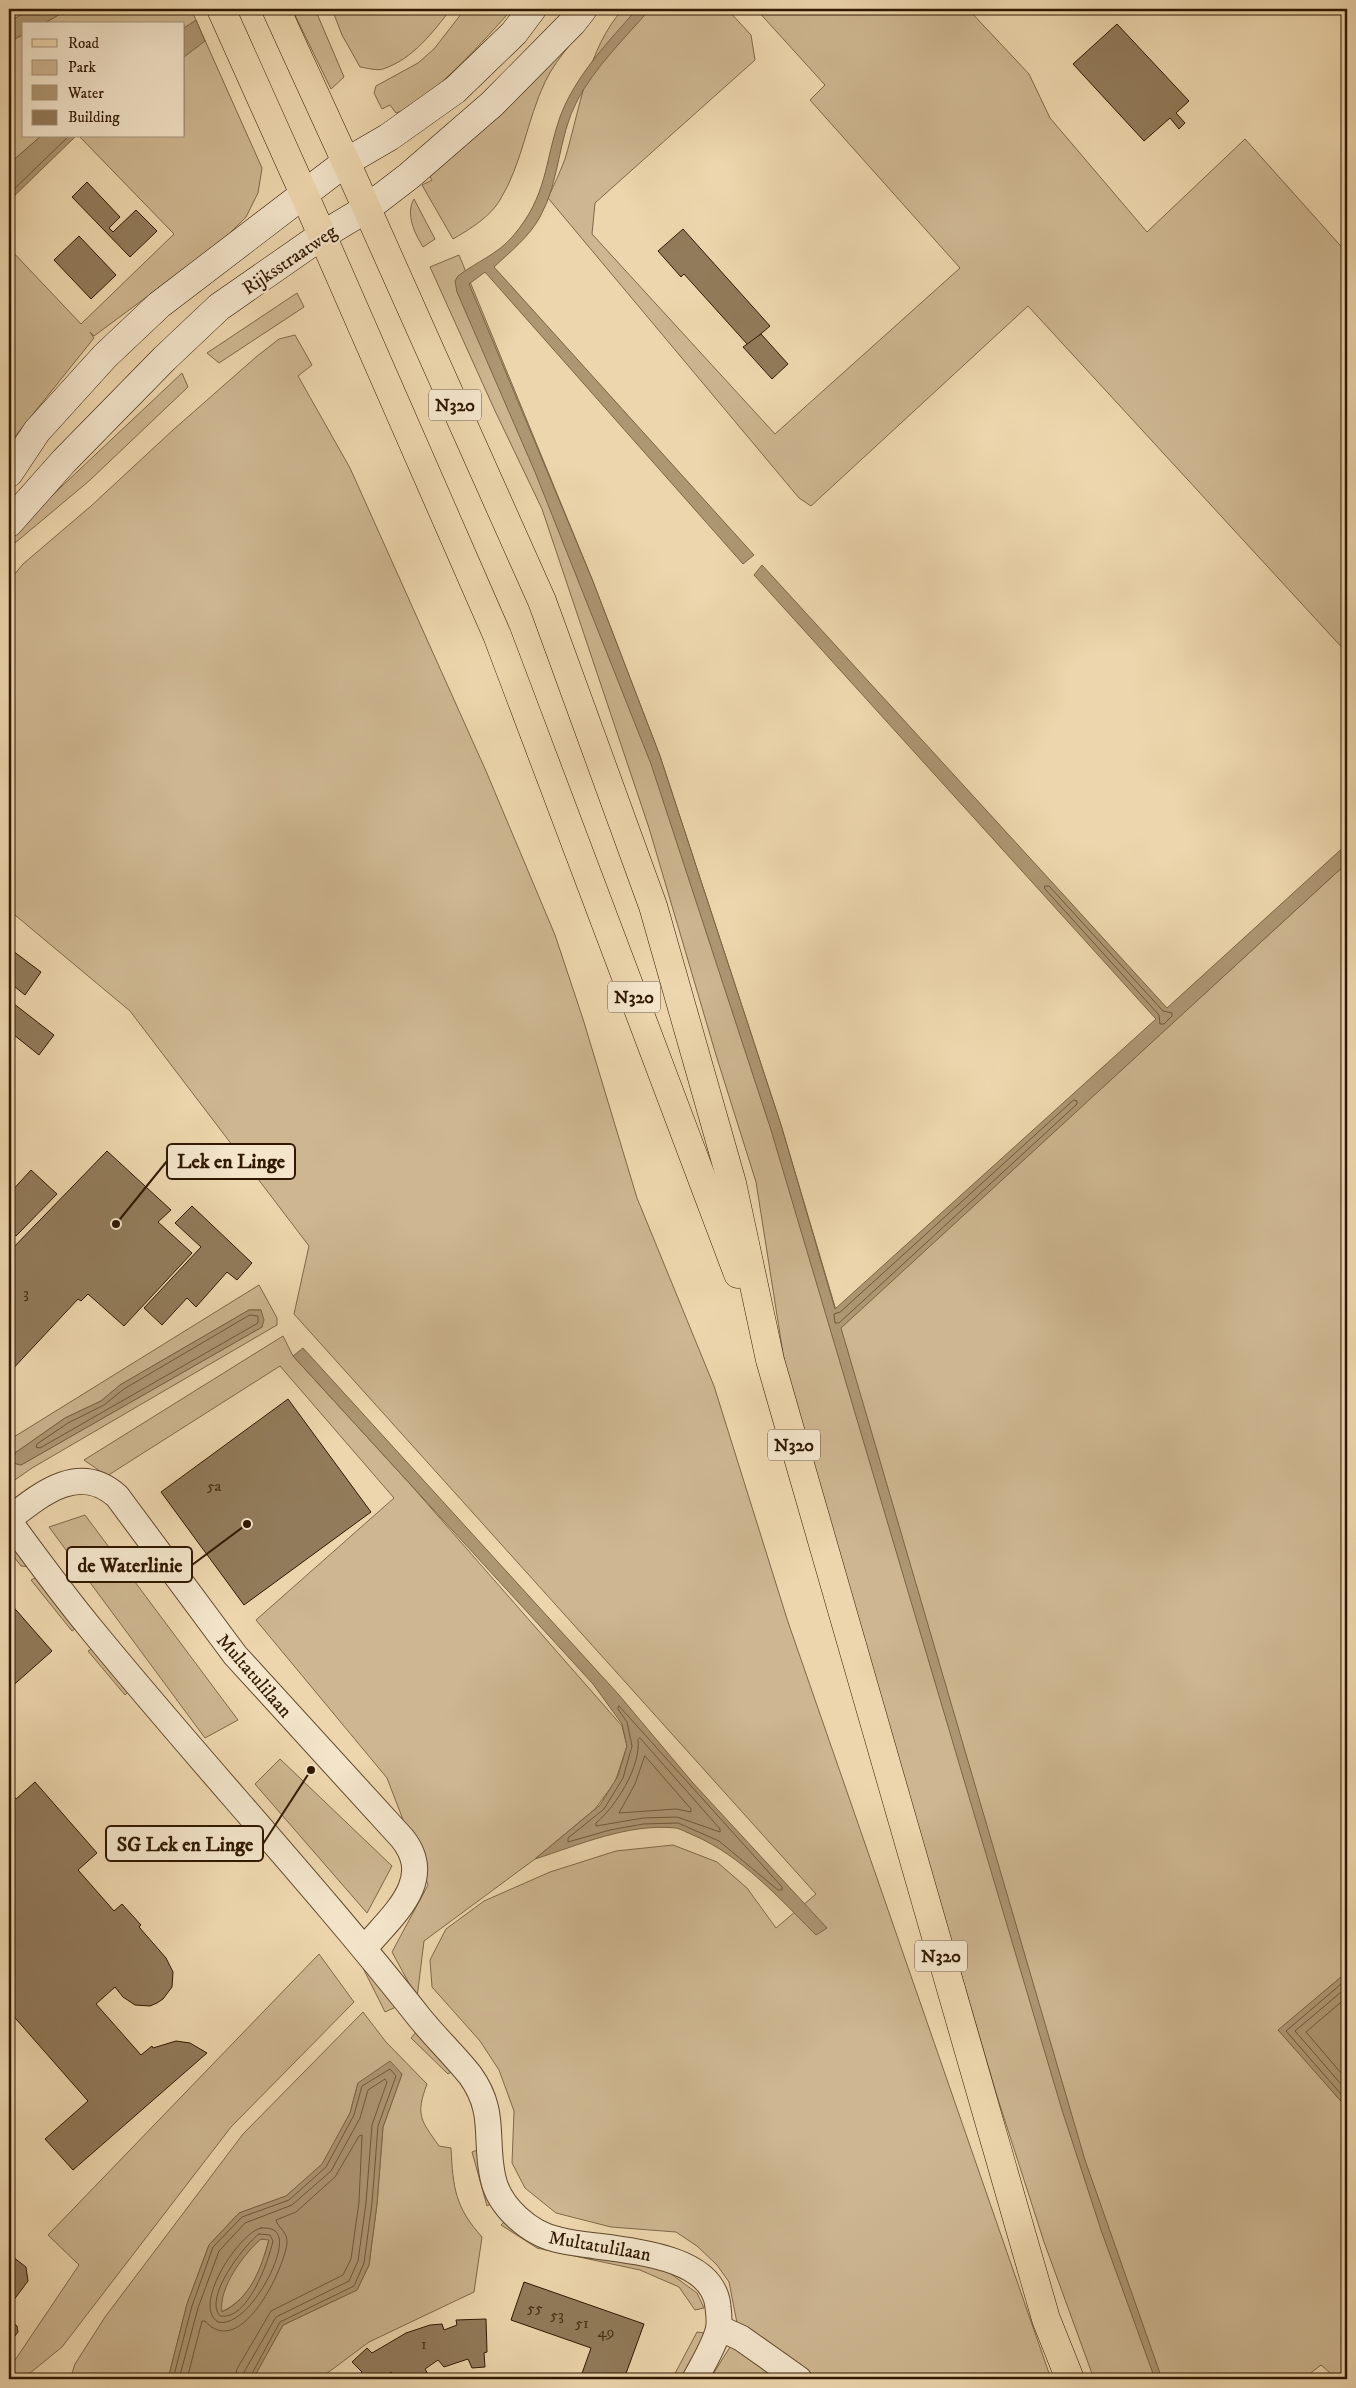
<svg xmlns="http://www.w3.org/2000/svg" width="1356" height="2388" viewBox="0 0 1356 2388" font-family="'IM FELL DW Pica',serif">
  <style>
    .green { fill: #cdb690; stroke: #7e6848; fill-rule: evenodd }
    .water { fill: #ad9672; stroke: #7b6444; fill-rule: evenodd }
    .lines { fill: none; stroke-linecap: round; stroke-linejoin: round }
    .shore { stroke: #6e5839; stroke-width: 1 }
    .building { fill: #927b5a; stroke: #301900 }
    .street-casing { stroke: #5f482b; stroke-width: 27 }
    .secondary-casing { stroke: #301900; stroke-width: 29 }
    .primary-casing { stroke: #301900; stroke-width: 29 }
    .highway-casing { stroke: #301900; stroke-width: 29 }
    .street { stroke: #f3e4ca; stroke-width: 25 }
    .secondary { stroke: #f3e4ca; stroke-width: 28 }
    .primary { stroke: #edd6ad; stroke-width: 28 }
    .highway { stroke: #edd6ad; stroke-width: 28 }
    .labels { text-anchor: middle; stroke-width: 4.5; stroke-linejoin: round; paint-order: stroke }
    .number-label { font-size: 16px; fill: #483216 }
    .shield { fill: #f3e4ca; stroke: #6a563d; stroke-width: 1 }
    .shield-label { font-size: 18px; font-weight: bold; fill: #301900 }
    .street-label { font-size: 19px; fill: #301900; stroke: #f3e4ca }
    .leader { fill: none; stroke: #301900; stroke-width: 2 }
    .callout-dot { fill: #301900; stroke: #f3e4ca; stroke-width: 2 }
    .callout { fill: #f3e4ca; stroke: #301900; stroke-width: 2 }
    .callout-label { font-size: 20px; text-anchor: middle; font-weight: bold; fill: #301900 }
  </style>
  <rect width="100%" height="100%" fill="#edd6ad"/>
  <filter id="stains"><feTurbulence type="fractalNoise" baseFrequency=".004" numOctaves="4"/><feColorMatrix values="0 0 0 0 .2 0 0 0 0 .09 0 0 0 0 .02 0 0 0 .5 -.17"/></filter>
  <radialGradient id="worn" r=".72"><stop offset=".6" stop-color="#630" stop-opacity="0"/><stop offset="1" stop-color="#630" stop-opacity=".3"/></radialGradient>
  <g class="green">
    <path d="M9,9h22l-22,13z"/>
    <path d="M69,9h122l71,159 -4,25 -12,24 -24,24 -128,95 -4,-4 4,6 -85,106v-196l72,76 93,-90 -95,-98h105v-112h-141z"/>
    <path d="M292,9h23l29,68 -13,12z"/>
    <path d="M332,9h119c-18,23 -38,50 -68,60 -6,2 -16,-1 -23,-2l-18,-32z"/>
    <path d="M465,9h47c-22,25 -85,96 -116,104l-6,-8 -8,4 -8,-16 2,-7 42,-23 16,-14z"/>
    <path d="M589,9h11c-18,23 -42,46 -55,73 -18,38 -23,82 -45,118 -10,17 -30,29 -47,39l-31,-54 10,-5 -6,-11z"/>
    <path d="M623,9h104l24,26 4,25 -160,143 -3,31 183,200 185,-166 -150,-168 15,-15 -69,-76h212l61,65 21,44 97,114 98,-93 102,114v400l-319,-347 -217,200 -12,-8 -251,-300c6,-13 12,-26 17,-39 15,-50 22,-110 58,-150z"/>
    <path d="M24,34v102h17l-32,28v-122z"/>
    <path d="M414,199l21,40 -12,8c-8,-13 -18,-33 -9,-48z"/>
    <path d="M459,255l133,324 68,177 121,369 60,202 506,-464v1109l-68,58 68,78v271h-10l-16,-14 -18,14h-209l-50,-137 -47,-146 -209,-711 -32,-203 -40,-127 -67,-227 -107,-319 -46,-96 -66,-146z"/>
    <path d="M297,293l7,14 -85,56 -12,-10z"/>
    <path d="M295,335l17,30 -14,11 52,92 136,303 69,164 28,84 54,179 77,188 74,236 263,757h-341l20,-32 7,-24 -8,-41 -12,-17 -20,-19 -21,-14 -65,-5 -55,-14 -31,-25 -13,-25 2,-52 -15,-41 -19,-29 -48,-54 -2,-27 16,-31 38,-28 66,-29 66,-21 57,-6 44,17 30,26 29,40 40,-34 -522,-580 15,-68 -179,-235 -121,-101v-329l14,-17 68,-58 82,-76 83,-73 23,-18z"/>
    <path d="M182,373l6,14 -99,94 -80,67v-12z"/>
    <path d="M259,1285l18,33v7l-245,143 -23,16v-44zM249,1310h12l1,17 -241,138 -8,-2 2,-10 50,-35 36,-17 19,-16z"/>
    <path d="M283,1336l10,20 117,128 212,242 5,20 -12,36 -20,27 -60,50 -111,82 -7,57 -25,-46 36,-67 -41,-107 -131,-158 138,-122 -114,-132 -173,110 -23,-16z"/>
    <path d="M85,1515l153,205 -33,18 -156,-211z"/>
    <path d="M9,1536l21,31 -9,-1 -12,-16z"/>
    <path d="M37,1577l41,50 -6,4 -41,-51z"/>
    <path d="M96,1646l35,43 -6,6 -37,-44z"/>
    <path d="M280,1759l112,107 -25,47 -112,-129z"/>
    <path d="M319,1954l35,48 -123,125 -169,220 -32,26 -21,3v-7l70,-104 -31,-30z"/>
    <path d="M361,1964l35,43 -11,5z"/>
    <path d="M363,2012l23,30 41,42c-12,32 -6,36 12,62l12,2c2,40 4,59 31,89l-8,55 -105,50 -43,32 3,5h-76l30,-54 74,-35 12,-25 8,-61 6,-77 19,-53 -44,9 -8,30 -27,51 -37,32 -47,17 -30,32 -22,59 -19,75h-98l5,-15 30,-47 138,-183z"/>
    <path d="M418,2030l36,40 -6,4 -37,-36z"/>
    <path d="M480,2149l13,54 -6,3 -15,-54z"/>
    <path d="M505,2221l158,47 34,25 7,15 -9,2 -16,-23 -39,-17 -103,-22 -36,-23z"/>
    <path d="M261,2239h8c-8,31 -18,59 -48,73 0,-4 -1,-8 -1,-12 2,-17 28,-51 41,-61z"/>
    <path d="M697,2332l8,1 -22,46h-11z"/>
  </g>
  <g class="water">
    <path d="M31,9h38l-26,15h-19v10l-15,8v-20z"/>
    <path d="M637,9h13c-25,29 -55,58 -73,92 -19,36 -17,80 -37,116 -11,20 -29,34 -46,50l260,288 -11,9 -258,-292 -16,12 123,295 68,177 121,369 54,184 321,-290 -402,-444 8,-10 405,443 180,-164v19l-506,465 244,832 77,219h-7l-54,-149 -39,-120 -291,-980 -120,-366 -116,-292 -78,-180 -2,-11 3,-5c18,-14 40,-22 55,-40 35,-41 31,-73 47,-119 15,-41 49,-76 77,-108z"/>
    <path d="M196,20l9,21 -21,16v-29z"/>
    <path d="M41,136h35l-67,65v-37z"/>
    <path d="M249,1310h12l3,10 -2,7 -241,138 -8,-2 2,-10 50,-35 36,-17 19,-16z"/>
    <path d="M303,1348l316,347 74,88 134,145 -11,7c-37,-37 -74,-79 -123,-100 -5,-2 -12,-6 -17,-7 -48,-5 -97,17 -141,31l65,-54 18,-29 9,-30 -5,-22 -29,-40 -300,-328z"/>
    <path d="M1347,1972v136l-69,-78z"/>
    <path d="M390,2061l12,13 -19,53 -6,77 -8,61 -12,25 -74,35 -30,54h-85l19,-75 22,-59 30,-32 47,-17 36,-32 28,-51 8,-30zM261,2239l8,1c-8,29 -19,59 -47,72 -4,-23 22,-59 39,-73z"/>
  </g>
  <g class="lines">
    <g class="shore">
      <path d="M9,194l60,-58"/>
      <path d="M1045,886h4l114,125 9,2v3l-8,8h-4l-1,-9 -114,-126z"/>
      <path d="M1074,1100l3,1v3l-238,219h-4l-1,-9 6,-2z"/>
      <path d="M250,1315l8,1v7l-218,125 -4,-1 1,-3 31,-21 36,-18 20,-16z"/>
      <path d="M619,1706l163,181v3h-4l-59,-49 -41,-18 -35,1 -33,6 -42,12v-4l36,-29 19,-31 9,-32 -5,-24 -9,-13z"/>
      <path d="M640,1738l80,91v3l-43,-15 -34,1 -47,8v-3c20,-17 45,-56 42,-83z"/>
      <path d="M645,1756l46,53v3l-15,-3 -57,4 16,-29z"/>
      <path d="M1347,1979l-61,52 61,70"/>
      <path d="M1347,1987l-52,44 52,60"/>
      <path d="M1347,1997l-41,35 41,48"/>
      <path d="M261,2228c7,0 14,0 17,7 10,18 -31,94 -60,87 -27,-17 22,-90 43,-94z"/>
      <path d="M259,2234l11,1 3,6c-5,21 -25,80 -53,75 -17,-18 24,-71 39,-82z"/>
      <path d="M173,2379l19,-73 21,-59 29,-30 47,-17 37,-33 28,-52 8,-29 28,-17 6,7 -18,50 -6,77 -8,60 -10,23 -74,36 -31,57"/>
      <path d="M179,2379l19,-71 21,-57 26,-28 47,-18 39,-34 29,-53 8,-28 17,-11 2,3 -15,43 -6,78 -8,58 -9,20 -73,36 -32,55 -1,7"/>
      <path d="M187,2379l15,-58h3c35,40 79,-51 82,-78 1,-11 -9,-15 -11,-23l20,-8 39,-35 24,-41 3,-1 -3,67 -8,57 -8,16 -72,36 -34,58 -2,10"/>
    </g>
  </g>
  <g class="building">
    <path d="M1117,24l72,77 -13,12 9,10 -6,6 -9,-11 -26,23 -71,-77z"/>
    <path d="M87,182l33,35 -11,11 4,4 23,-22 21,21 -27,26 -58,-60z"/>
    <path d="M683,229l87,97 -22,19 -64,-71 -3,3 -23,-26z"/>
    <path d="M79,236l37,39 -25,24 -37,-39z"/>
    <path d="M761,334l27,30 -16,15 -29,-32z"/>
    <path d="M9,948l32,24 -16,23 -16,-13z"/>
    <path d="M9,1000l45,35 -15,20 -30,-24z"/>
    <path d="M107,1151l64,59 -13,12 34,31 -68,73 -36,-32 -7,7 -3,-2 -69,74v-121z"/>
    <path d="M31,1170l26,24 -41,42 -7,-7v-35z"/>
    <path d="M192,1206l60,57 -15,17 -10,-8 -31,35 -9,-9 -25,27 -18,-17 57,-61 -26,-24z"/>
    <path d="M288,1399l83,113 -127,93 -83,-113z"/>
    <path d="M9,1602l43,49 -43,38z"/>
    <path d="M35,1782l62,71 -19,17 36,41 8,-7 19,21 -2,2 27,31 7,14 -1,15 -9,12 -6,4 -7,3 -15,-1 -12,-8 -8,-10 -19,17 45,51 11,-9 1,2 23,-7 14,2 17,10 -134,117 -28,-31 43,-38 -79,-90v-220l7,8z"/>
    <path d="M9,2254l17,13 2,14 -18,24z"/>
    <path d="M524,2282l120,42 -20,55h-44l11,-31 -80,-28z"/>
    <path d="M9,2319l8,7 1,6 -7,9 -2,-2z"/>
    <path d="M486,2319l1,33 -3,1 1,14 -13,1 -4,-9 -24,8 -6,-7 -13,9 6,10h-34l-6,-7 -10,7h-26l7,-7 -10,-10 15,-14 5,5 34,-20 24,-8 12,-1 2,6 13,-5 -1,-5z"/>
  </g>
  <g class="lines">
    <defs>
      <g id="street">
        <path d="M9,1519c32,-25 70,-57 108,-23l118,159 167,183c35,43 -11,78 -37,110"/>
        <path d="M9,1521c27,37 54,74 83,109 107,131 222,254 327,387 16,20 35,38 51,58 27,37 14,64 23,103 6,29 37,56 66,62 43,11 154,7 159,67 1,8 2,17 0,24 -5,17 -15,33 -23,48"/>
        <path d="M719,2328l22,10 58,41"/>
      </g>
      <g id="secondary">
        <path d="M9,473l28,-42 68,-75 54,-51 187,-143 43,-25 66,-47 59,-57 18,-24"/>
        <path d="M9,523l55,-62 101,-103 54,-51 102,-71 45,-27 43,-33 83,-72 80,-81 11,-14"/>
      </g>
      <g id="primary">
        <path d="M346,162l196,439 111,305 79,277 38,177 276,959 24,60"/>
        <path d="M304,194l193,441 241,639"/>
      </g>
      <g id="highway">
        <path d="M221,9l83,185"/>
        <path d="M276,9l70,153"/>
      </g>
    </defs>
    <use href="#street" class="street-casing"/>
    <use href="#secondary" class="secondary-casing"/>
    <use href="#primary" class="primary-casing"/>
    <use href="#highway" class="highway-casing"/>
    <use href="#street" class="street"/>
    <use href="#secondary" class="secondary"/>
    <use href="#primary" class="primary"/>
    <use href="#highway" class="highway"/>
  </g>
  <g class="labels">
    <g class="number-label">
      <text x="26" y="1298">3</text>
      <text x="214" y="1491">5a</text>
      <text x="535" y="2313">55</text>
      <text x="557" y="2320">53</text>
      <text x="582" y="2328">51</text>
      <text x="606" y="2337">49</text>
      <text x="424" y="2349">1</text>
    </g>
    <g class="shield">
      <rect x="429" y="389.5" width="52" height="31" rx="4"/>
      <rect x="608" y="981.5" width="52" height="31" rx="4"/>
      <rect x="768" y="1429.5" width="52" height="31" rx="4"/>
      <rect x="915" y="1940.5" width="52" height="31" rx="4"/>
    </g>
    <g class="shield-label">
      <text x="455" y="411">N320</text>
      <text x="634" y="1003">N320</text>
      <text x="794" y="1451">N320</text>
      <text x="941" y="1962">N320</text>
    </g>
    <g class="street-label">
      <text transform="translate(289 259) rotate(-34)" y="7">Rijksstraatweg</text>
      <text transform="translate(255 1675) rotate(49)" y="7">Multatulilaan</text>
      <text transform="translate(600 2245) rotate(10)" y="7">Multatulilaan</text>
    </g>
  </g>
  <path class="leader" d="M116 1224L167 1161M247 1524L192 1565M311 1770L263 1844"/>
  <g class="callout-dot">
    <circle cx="116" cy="1224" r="5"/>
    <circle cx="247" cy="1524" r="5"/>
    <circle cx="311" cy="1770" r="5"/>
  </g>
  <g class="callout">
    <rect x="167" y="1144" width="128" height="35" rx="5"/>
    <rect x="67" y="1547" width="125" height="35" rx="5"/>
    <rect x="106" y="1826" width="157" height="35" rx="5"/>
  </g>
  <g class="callout-label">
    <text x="231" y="1168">Lek en Linge</text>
    <text x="130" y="1572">de Waterlinie</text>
    <text x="185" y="1851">SG Lek en Linge</text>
  </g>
  <rect width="1356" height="2388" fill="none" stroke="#edd6ad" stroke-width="30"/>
  <rect x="10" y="10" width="1336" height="2368" fill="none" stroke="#301900" stroke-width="2.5"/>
  <rect x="15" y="15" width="1326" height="2358" fill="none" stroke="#301900"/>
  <rect x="22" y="22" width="162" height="115" fill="#f3e4ca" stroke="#a59379"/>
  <rect x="32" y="39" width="25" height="8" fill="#edd6ad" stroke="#a59379"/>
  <text x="68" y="48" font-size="15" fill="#301900">Road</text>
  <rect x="32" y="60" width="25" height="15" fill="#cdb690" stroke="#a59379"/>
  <text x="68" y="72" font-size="15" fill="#301900">Park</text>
  <rect x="32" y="85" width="25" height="15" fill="#ad9672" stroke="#a59379"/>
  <text x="68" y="98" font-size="15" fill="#301900">Water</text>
  <rect x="32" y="110" width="25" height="15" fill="#927b5a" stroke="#a59379"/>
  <text x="68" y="122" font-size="15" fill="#301900">Building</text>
  <rect width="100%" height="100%" filter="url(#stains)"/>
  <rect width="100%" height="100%" fill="url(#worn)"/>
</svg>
